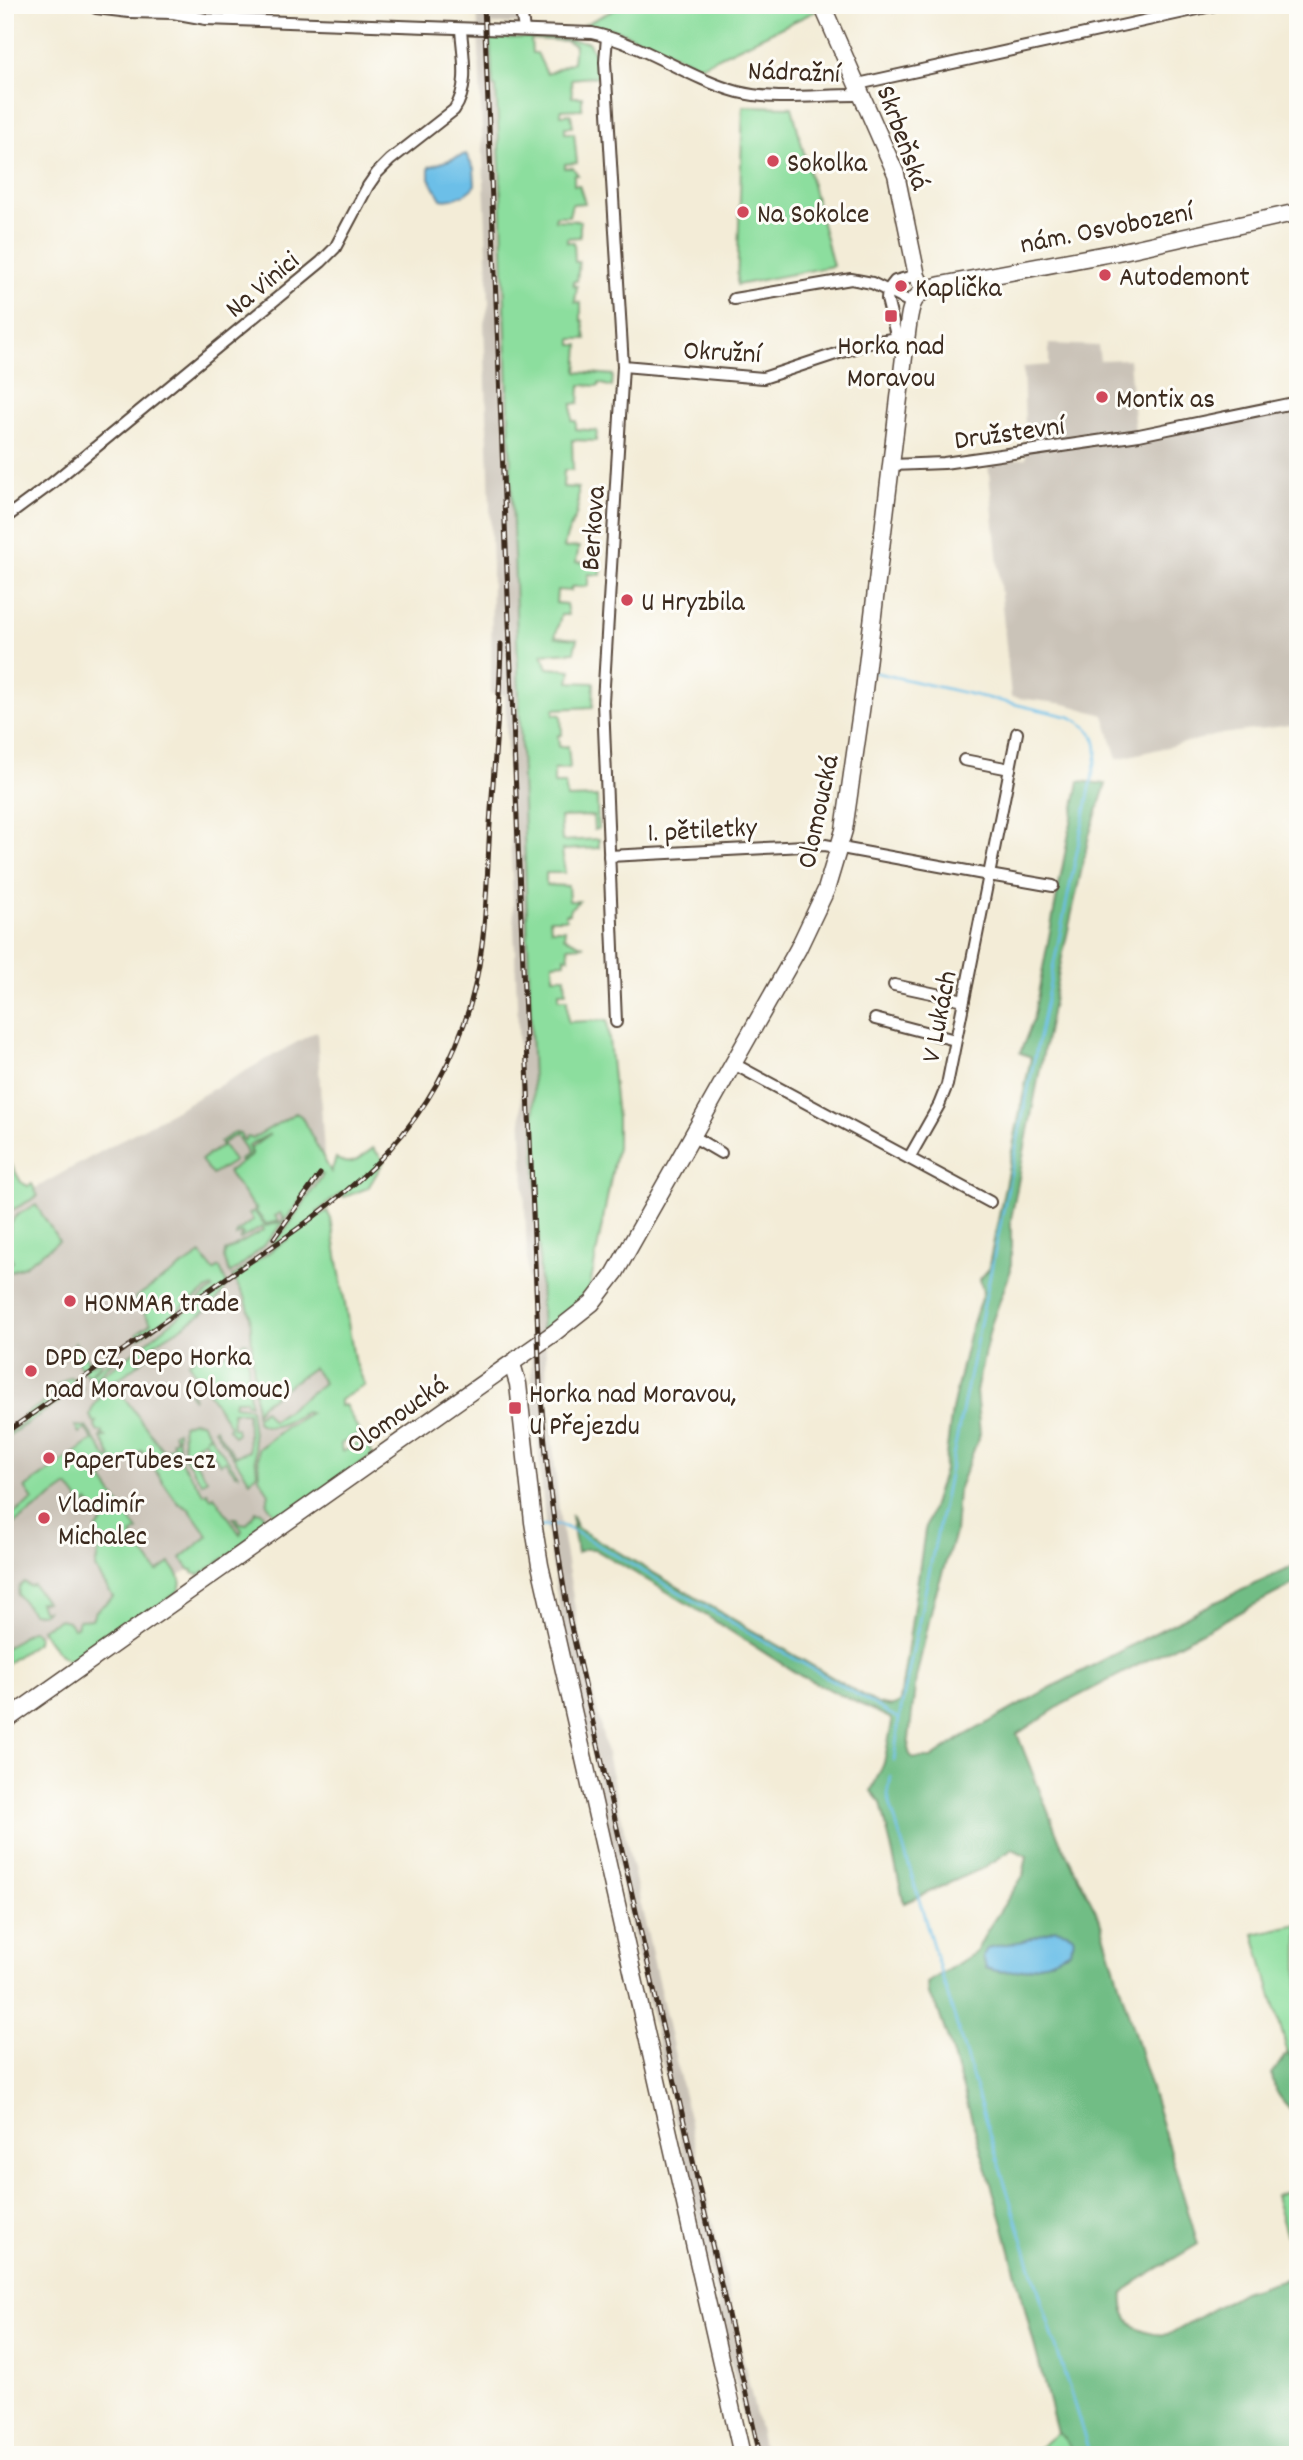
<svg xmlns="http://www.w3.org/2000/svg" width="1303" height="2460" viewBox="0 0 1303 2460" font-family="Dekko,sans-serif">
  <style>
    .industrial { fill: #cac3b8 }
    .green { fill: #8cde9e; stroke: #64845e; stroke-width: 2; fill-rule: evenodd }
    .forest { fill: #71bd85; stroke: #567452; stroke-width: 2 }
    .water { fill: #6cbfe8; stroke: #547483; stroke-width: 2 }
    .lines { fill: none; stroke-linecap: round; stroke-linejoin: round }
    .stream { stroke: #6cbfe8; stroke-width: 2.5 }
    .street-casing { stroke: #57473a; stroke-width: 14 }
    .secondary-casing { stroke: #57473a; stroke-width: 19 }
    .street { stroke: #fff; stroke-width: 10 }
    .secondary { stroke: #fff; stroke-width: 16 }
    .rail-casing { stroke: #3b2a1e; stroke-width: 5 }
    .rail { stroke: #fdfcf7; stroke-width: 2.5; stroke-dasharray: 8; stroke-linecap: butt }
    .poi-dot { fill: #d1495b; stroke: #fdfcf7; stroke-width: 2.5 }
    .labels { text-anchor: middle; stroke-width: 6; stroke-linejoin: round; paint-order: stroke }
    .street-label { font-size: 28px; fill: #3b2a1e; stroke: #fdfcf7 }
    .poi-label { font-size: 28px; fill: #3b2a1e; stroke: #fdfcf7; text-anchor: start }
  </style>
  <rect width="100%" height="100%" fill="#fdfcf7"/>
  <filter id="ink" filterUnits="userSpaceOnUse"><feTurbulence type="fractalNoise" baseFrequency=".0143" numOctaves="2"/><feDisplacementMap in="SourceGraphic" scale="14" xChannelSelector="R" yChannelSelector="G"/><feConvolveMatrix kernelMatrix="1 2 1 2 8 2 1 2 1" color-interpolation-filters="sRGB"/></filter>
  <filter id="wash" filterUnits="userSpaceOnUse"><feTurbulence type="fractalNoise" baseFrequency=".00686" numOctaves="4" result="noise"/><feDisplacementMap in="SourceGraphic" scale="28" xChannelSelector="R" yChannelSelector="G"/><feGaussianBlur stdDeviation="1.57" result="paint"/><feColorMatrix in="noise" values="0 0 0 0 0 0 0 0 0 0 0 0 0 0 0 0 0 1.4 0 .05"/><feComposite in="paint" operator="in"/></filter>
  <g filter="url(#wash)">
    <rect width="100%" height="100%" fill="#f3ecd7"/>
    <g class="industrial">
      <path d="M477,5h43l2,18 -29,1 -1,3 55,1358 13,135 17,101 188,834h-13l-171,-746 -19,-85 -17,-102 -13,-136 -27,-691 -14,-1 1,-127 -8,-244 5,-19z"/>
      <path d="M1049,344l49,2 2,14 29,-1 6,72 163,-28v321l-76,10 -105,25 -13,-44 -39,-11 -54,-7 -23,-234 38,-5 -3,-91 26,-2z"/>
      <path d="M317,1031l9,160 -14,13 30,258 -266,187 -19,-26 -52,37v-455z"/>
    </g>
    <g class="green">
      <path d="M624,5h190l2,6 -116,55 -83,-36 -32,-6z"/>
      <path d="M545,37l43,5 12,21v13l-29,3 1,18h10v12l-21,1v5l10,-1 2,13h-8v6h9l3,30 -12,1v4h8l5,7h-4v10h5l6,18 -13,1 -3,12h-13l-1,4 25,1v16l-13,1v4h7l1,20h4l-2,19h-4l1,5h3l-2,16 6,1v17l2,1 3,18h-14v6h7l-2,27 36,3 -1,12 -13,-4v3l-19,-1 -1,18 -7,1v17h4v8l21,2 -1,10 -24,-1 1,30h-9l-1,17 15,1c0,11 1,24 -5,34 -4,8 -8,15 -9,26l15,-1 -3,15 26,2 -1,11 -13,-1v12l-17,1v4l-14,-1 -1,13 10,1 2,11h-7l-6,22 22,2 -3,13 -32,2 6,14 23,2 -2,12 25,1 -1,24 -39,2v5l7,1 1,20h-4l1,12 9,-1 2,22 -16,1v15h11l2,14 30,-1 1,32 -4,1 -1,-14 -33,1 2,24 37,-2v9l-37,2 3,23h-19v12l22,1 1,15h10l-9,8v5h-5l1,5h-16l1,10h14l-1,8 20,9 -16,1 1,11 -4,-1v5l-12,1v14h12l1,15h-7v7h8l1,23 39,-2 10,98v29l-29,150 -46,37 -42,-1167 -4,-80h-3l-3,-48zM531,39l35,2 9,4 -2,17 -26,12 -10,-21h-5z"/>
      <path d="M743,106l49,1 41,159 -96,19z"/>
      <path d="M296,1113l5,3 30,56 5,-14c14,11 25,0 37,-10l11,13 -16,27 -24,9 -3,-4 -24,19 3,3 7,-4 4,8 23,140 11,26 -25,15v6l5,-1 15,28 -19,11 1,8 23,-12 8,15 -95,64 -11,-15 2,-11 -10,-15 -1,-29 28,-22 24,-14 -4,-1c-15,7 -34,22 -49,10v-6l7,-6 8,11 52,-38 -11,-15 -52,37 -5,8 -6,-99 -5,-17 -13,-20 58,-39 -18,11 -1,-4 15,-16 37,-54 -4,-2c-26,38 -50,74 -89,101l-6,-16 1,-6 39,-22 -2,-3 -23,13 4,-6 -2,-1 -5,3 1,-4 16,-12 -4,-6 5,-3 11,15 16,-4 3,-4 -4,-5 -5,3 4,5 -13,3 -11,-14 2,-2 -2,1 -27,-37 23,-16v-8l19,-14 -21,11 1,11 -10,6 -1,-2 8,-5 -2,-7 -9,-13 -15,9 -1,-2 15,-10 5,2 3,6h2l1,-3 7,1z"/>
      <path d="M223,1145l11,16 -22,14 -11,-15z"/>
      <path d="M5,1153l16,29 7,4 4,-2 6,12 -33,18z"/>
      <path d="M36,1205l23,36 -35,25 -17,7v-7l6,-4c-4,-9 -5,-14 -4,-23 1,-25 7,-23 27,-34z"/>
      <path d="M201,1254l13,17 5,-4 1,1 7,16c-8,26 -55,47 -77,63l1,5 -4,5c-13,9 -35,32 -51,28 -9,-10 -29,-29 -21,-43l16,23 11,-7 -2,6 -11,11 23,-16 2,2 -19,17 1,1c42,-27 78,-60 117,-90l-1,-2 -4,2 -69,49 -2,-5 14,-10 -16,-23 1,-3z"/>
      <path d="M243,1342h4l3,62 -4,-1 -1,-3h-10l-1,6 16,2 7,65 -7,8 -36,-52 1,-1 20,28 14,-5 -2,-39h-15l1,16h3l1,5 -3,3 -6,-8 2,-2 -31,-48 -12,8 7,12 -1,1 -9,-14 13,-8 -9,-15 22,-15 9,10z"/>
      <path d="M70,1377l8,4 5,8 -1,4 -7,4 -3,-4 -67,45v-3l19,-13 1,-8 26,-16 -3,-6z"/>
      <path d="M118,1384l9,4 -6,5 43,59 10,-7 -2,-3 4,-4 -3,-5 4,-2 2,25 3,7 22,31 3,-2 4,6 3,-2 26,38 2,-4 -9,-12h4l2,5 8,1 9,-13 6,1 8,15 -70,48 -8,-2 1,-3h-3l-9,-12 27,-22 -19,-27 -11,-6 -37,-52 -39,28 36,52 -6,4 25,37 13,-9c7,10 15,17 8,29l-102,70c-15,-2 -28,-20 -35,-33l19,-10 8,2 5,7 4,-1 2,-7 13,-1 4,-8 17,-14 -18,-29c3,-16 8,-25 1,-39l7,-7 -15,-20 -5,4 -15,-20 -63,44v-10l28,-20 -8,-12 68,-48 -8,-11 -6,4 -4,-7 11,1 22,32 4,-1 -11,-20 5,-1 -3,-2 -3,2 3,-4 -2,-2 -3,1 -3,-5 1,-5 -2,1 -4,-7c3,-16 16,-23 28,-32z"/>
      <path d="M192,1421l9,1 8,12 -4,3 5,-2 28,39 -3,-1 1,2 -11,-14 -5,3 -16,-24 -16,11 19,28 -5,4 -18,-27 -2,-31z"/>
      <path d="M24,1582l5,4 4,-1 13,17h-7l3,8h4l-4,4 -10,-1 -14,-18 1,-8z"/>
      <path d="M32,1630l6,6 -1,6 -31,22 -1,-16z"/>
      <path d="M1298,1924v144l-10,-15 -34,-119z"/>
      <path d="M1298,2188v98l-3,-22 -20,-68z"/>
      <path d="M1057,2433l7,5 11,17h-45z"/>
    </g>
    <g class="forest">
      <path d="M1079,781l27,3 -17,52 -30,135 -48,248v51l-20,55 -15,66 4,43 -22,56 -3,43 -21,66 -18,79 -8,70 2,7 4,3h17l31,-21 88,-49 147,-77 101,-47v18l-235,122 -46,30 42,105 40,78 99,327 -61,37 -14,13c-3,29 19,43 46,40l74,-42 54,-17 1,180h-223l-11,-17 -7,-5 -54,-209 -53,-178 -13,-39 -9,-12 -1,-12 49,-31 12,-23 35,-53 4,-20 -14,-7 -30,19 -79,35 -23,-100 -10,-12 13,-28 8,-40 -2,-5 -89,-42 -113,-72 -94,-55h-10l-7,4 -6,-38 6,13 301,176c9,2 16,5 22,-3l25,-171 19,-60 8,-60 17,-75 14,-43 -3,-13 8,-9 43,-213 -11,-4 13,-33z"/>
      <path d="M1288,2053c15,22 7,27 8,48 0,6 2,11 2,17 -13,-16 -24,-22 -26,-44z"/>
    </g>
    <g class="water">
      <path d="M466,154l8,15 1,16c-6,8 -23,17 -34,14l-12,-21v-11z"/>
      <path d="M1055,1929c18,4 24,5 14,23 -26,11 -55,27 -83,16l-3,-12 4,-8 36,-7z"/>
    </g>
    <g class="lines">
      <g class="stream">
        <path d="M873,672l198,45c16,9 27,17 26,37l-198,965 -5,42"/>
        <path d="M538,1527l20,-2 10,3 331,191"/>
        <path d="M891,1776l-3,20 102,340 100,319"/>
      </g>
    </g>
  </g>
  <g filter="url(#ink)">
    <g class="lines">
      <defs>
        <g id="street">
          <path d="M94,5l2,3 33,4 44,1 33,6 386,14c52,11 95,45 146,59 39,10 84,2 125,3"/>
          <path d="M520,5l4,24"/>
          <path d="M607,37l-2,25 18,304 -20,336 13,320"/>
          <path d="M858,84l358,-79"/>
          <path d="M888,290l-1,9 10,40"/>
          <path d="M888,290l7,-9 22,-6"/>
          <path d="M734,299l117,-20 21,4 40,20"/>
          <path d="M623,366l140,12 109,-36 20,-3 14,1"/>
          <path d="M892,465l52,-2 195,-28 159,-33"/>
          <path d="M5,518l46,-34 270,-222 14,-14 33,-62 9,-13 13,-13 64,-50c16,-23 9,-54 7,-80"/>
          <path d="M964,760l46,9"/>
          <path d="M609,856l216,-11 164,30 28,-142"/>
          <path d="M894,985l70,15"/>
          <path d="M875,1019l80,21"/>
          <path d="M734,1064l256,138"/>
          <path d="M692,1136l29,17"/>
          <path d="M909,1158l30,-53 8,-20 42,-210 64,11"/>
        </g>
        <g id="secondary">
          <path d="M822,5l74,169 21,102 7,14"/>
          <path d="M512,1364l6,20 15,138 7,43 202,890"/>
          <path d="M5,1721l549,-388 38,-30 23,-30 183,-324 28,-59 18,-60 20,-140 42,-350c5,-31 1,-47 35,-55l182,-34 175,-39"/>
        </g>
      </defs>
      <use href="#street" class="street-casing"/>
      <use href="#secondary" class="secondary-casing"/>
      <use href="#street" class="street"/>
      <use href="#secondary" class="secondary"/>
      <defs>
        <g id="rail">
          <path d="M484,5l56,1380c6,80 15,158 30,237l190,833"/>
          <path d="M274,1238l46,-64"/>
          <path d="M5,1433c68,-48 136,-96 204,-143 112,-78 207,-131 255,-266 23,-64 22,-133 26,-200 4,-59 10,-120 11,-180"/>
        </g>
      </defs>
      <use href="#rail" class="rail-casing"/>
      <use href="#rail" class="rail"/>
    </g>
  </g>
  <g class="poi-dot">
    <circle cx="773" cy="161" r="7"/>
    <circle cx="743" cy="212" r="7"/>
    <circle cx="1105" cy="275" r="7"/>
    <circle cx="901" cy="286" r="7"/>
    <rect x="884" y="309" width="14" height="14" rx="3.5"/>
    <circle cx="1102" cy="397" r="7"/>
    <circle cx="627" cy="600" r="7"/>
    <circle cx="70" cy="1301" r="7"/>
    <circle cx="31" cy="1371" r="7"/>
    <rect x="508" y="1401" width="14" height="14" rx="3.5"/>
    <circle cx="49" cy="1458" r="7"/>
    <circle cx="44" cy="1518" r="7"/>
  </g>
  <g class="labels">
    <g class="street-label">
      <text transform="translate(794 70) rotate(2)" y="10">Nádražní</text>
      <text transform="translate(905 137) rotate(70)" y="10">Skrbeňská</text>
      <text transform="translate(1106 226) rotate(-11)" y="10">nám. Osvobození</text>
      <text transform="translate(261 283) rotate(-40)" y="10">Na Vinici</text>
      <text transform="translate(722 350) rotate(3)" y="10">Okružní</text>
      <text transform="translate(1009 431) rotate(-8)" y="10">Družstevní</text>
      <text transform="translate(591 528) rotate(-86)" y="10">Berkova</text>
      <text transform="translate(816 811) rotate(-78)" y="10">Olomoucká</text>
      <text transform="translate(702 828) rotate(-3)" y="10">1. pětiletky</text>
      <text transform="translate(937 1016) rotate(-79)" y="10">V Lukách</text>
      <text transform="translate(396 1413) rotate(-35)" y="10">Olomoucká</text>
    </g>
    <g class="poi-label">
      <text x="787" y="171">Sokolka</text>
      <text x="757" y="222">Na Sokolce</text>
      <text x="1119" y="285">Autodemont</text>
      <text x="915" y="296">Kaplička</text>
      <text x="891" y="354" text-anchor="middle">Horka nad<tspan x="891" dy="32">Moravou</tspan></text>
      <text x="1116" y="407">Montix as</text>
      <text x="641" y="610">U Hryzbila</text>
      <text x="84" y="1311">HONMAR trade</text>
      <text x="45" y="1365">DPD CZ, Depo Horka<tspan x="45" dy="32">nad Moravou (Olomouc)</tspan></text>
      <text x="529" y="1402">Horka nad Moravou,<tspan x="529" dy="32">U Přejezdu</tspan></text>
      <text x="63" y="1468">PaperTubes-cz</text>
      <text x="58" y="1512">Vladimír<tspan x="58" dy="32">Michalec</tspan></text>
    </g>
  </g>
  <rect width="1303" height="2460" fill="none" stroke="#fdfcf7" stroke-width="28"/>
</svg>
